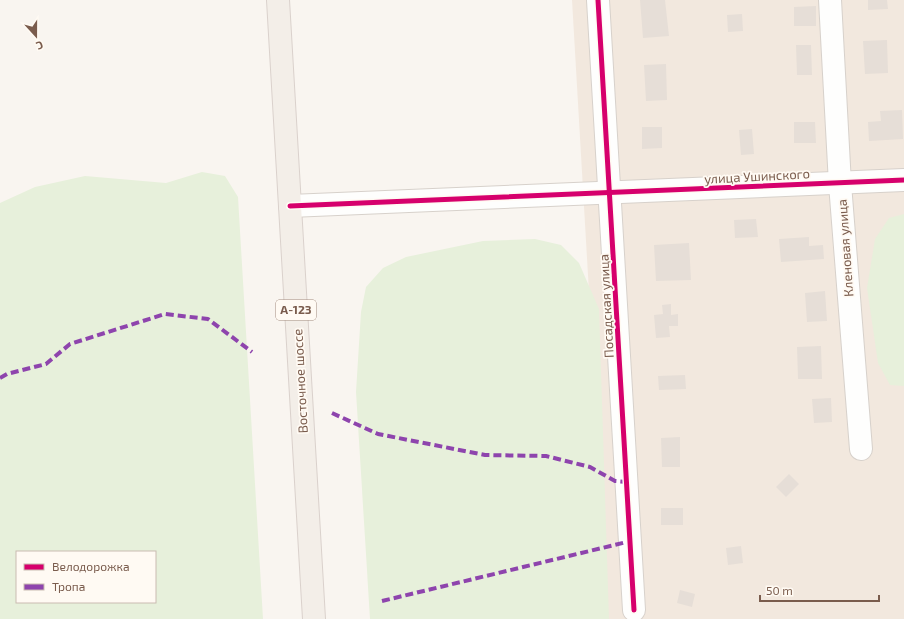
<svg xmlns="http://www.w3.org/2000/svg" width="904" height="619" viewBox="0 0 904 619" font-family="'Exo 2',sans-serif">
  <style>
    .residential { fill: #f2e8de }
    .green { fill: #e7f0db; fill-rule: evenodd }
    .building { fill: #e6ded7 }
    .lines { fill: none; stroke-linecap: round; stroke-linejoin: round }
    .minor-casing { stroke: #d7d1cb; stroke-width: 24 }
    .major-casing { stroke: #dad1cc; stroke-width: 24 }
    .minor { stroke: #fefefd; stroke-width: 22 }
    .major { stroke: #f3eee8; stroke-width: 22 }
    .quiet { stroke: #8e44ad; stroke-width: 4; stroke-dasharray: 8 4; stroke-linecap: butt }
    .cycleway-casing { stroke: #fffaf3; stroke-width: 8 }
    .cycleway { stroke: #d6006c; stroke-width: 5 }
    .labels { text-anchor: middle; stroke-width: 3.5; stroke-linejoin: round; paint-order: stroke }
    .shield { fill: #fffaf3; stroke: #a28b7f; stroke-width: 1 }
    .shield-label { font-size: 12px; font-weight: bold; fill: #7a5c4d }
    .street-label { font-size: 13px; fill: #7a5c4d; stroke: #fffaf3 }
  </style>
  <rect width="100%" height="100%" fill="#f9f5f0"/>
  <path class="residential" d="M572,0h332v619h-296z"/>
  <g class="green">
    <path d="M202,172l23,4 13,21 25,422h-263v-416l35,-16 50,-11 81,7zM17,552h138v50h-138z"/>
    <path d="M904,214v172l-14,-1 -12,-22 -11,-75 8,-49 14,-21z"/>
    <path d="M535,239l26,6 18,18 20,46 10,310h-239l-14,-227 5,-80 5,-25 17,-19 23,-11 77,-16z"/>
  </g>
  <g class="building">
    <path d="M640,0h25l4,36 -26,2z"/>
    <path d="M868,0h19l1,9 -20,1z"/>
    <path d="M816,6v20h-22v-19z"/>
    <path d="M742,14l1,17 -15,1 -1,-17z"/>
    <path d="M887,40l1,33 -23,1 -2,-33z"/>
    <path d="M796,45h15l1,30h-15z"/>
    <path d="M666,64l1,36 -21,1 -2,-36z"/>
    <path d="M902,110l1,29 -34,2 -1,-19 13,-1 -1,-10z"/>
    <path d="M794,122h21l1,21h-22z"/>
    <path d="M642,127h20v21l-20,1z"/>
    <path d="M752,129l2,25 -13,1 -2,-25z"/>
    <path d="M756,219l2,18 -23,1 -1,-18z"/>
    <path d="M809,237v9l14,-1 1,14 -43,3 -2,-23z"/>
    <path d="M689,243l2,37 -35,1 -2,-36z"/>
    <path d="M825,291l2,30 -20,1 -2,-29z"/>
    <path d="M671,304v11l7,-1v12h-9l1,11 -14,1 -2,-23 9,-1 -1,-9z"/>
    <path d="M821,346l1,33h-24l-1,-32z"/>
    <path d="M685,375l1,14 -27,1 -1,-14z"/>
    <path d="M831,398l1,24 -18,1 -2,-24z"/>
    <path d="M680,437v30h-18l-1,-29z"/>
    <path d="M789,474l10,10 -13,13 -10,-10z"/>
    <rect x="661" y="508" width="22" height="17"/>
    <path d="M741,546l2,17 -15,2 -2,-17z"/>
    <path d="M680,590l15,4 -3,13 -15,-4z"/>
  </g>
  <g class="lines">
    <defs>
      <g id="minor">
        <path d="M598,0l36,610"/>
        <path d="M830,0l10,184 21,265"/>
        <path d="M290,206l614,-26"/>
      </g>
      <path id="major" d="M278,0l36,619"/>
    </defs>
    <use href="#minor" class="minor-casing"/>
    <use href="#major" class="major-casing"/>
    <use href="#minor" class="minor"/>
    <use href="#major" class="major"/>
    <g class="quiet">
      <path d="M0,378l7,-4 39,-10 24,-20 95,-30 43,5 44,33"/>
      <path d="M332,413l46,21 107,21 61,1 44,11 25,14 13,1"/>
      <path d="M382,601l249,-60"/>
    </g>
    <defs>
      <g id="cycleway">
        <path d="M598,0l36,610"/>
        <path d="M290,206l614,-26"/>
      </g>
    </defs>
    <use href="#cycleway" class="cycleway-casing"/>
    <use href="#cycleway" class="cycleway"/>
  </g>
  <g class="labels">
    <rect class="shield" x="276" y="300" width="40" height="20" rx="3"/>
    <g class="shield-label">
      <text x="296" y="314">А-123</text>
    </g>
    <g class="street-label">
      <text transform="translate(757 176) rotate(-3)" y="5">улица Ушинского</text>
      <text transform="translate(845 248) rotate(-94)" y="5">Кленовая улица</text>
      <text transform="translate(606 306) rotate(-93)" y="5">Посадская улица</text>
      <text transform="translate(300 381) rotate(-93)" y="5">Восточное шоссе</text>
    </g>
  </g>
  <rect x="16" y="551" width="140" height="52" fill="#fffaf3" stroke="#cabbb1"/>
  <rect x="24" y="564" width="20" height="6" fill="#d6006c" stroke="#cabbb1"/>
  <text x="52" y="571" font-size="12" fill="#7a5c4d">Велодорожка</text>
  <rect x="24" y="584" width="20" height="6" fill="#8e44ad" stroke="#cabbb1"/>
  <text x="52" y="591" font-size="12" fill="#7a5c4d">Тропа</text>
  <g transform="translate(36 36) rotate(159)" stroke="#fffaf3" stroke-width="3" paint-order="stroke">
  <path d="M0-3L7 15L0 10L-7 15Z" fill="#7a5c4d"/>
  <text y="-6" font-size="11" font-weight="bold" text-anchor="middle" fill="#7a5c4d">С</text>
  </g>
  <path d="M760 595v6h119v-6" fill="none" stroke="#7a5c4d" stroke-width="2"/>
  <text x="766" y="595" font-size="12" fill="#7a5c4d" stroke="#fffaf3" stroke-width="3" paint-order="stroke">50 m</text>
</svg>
